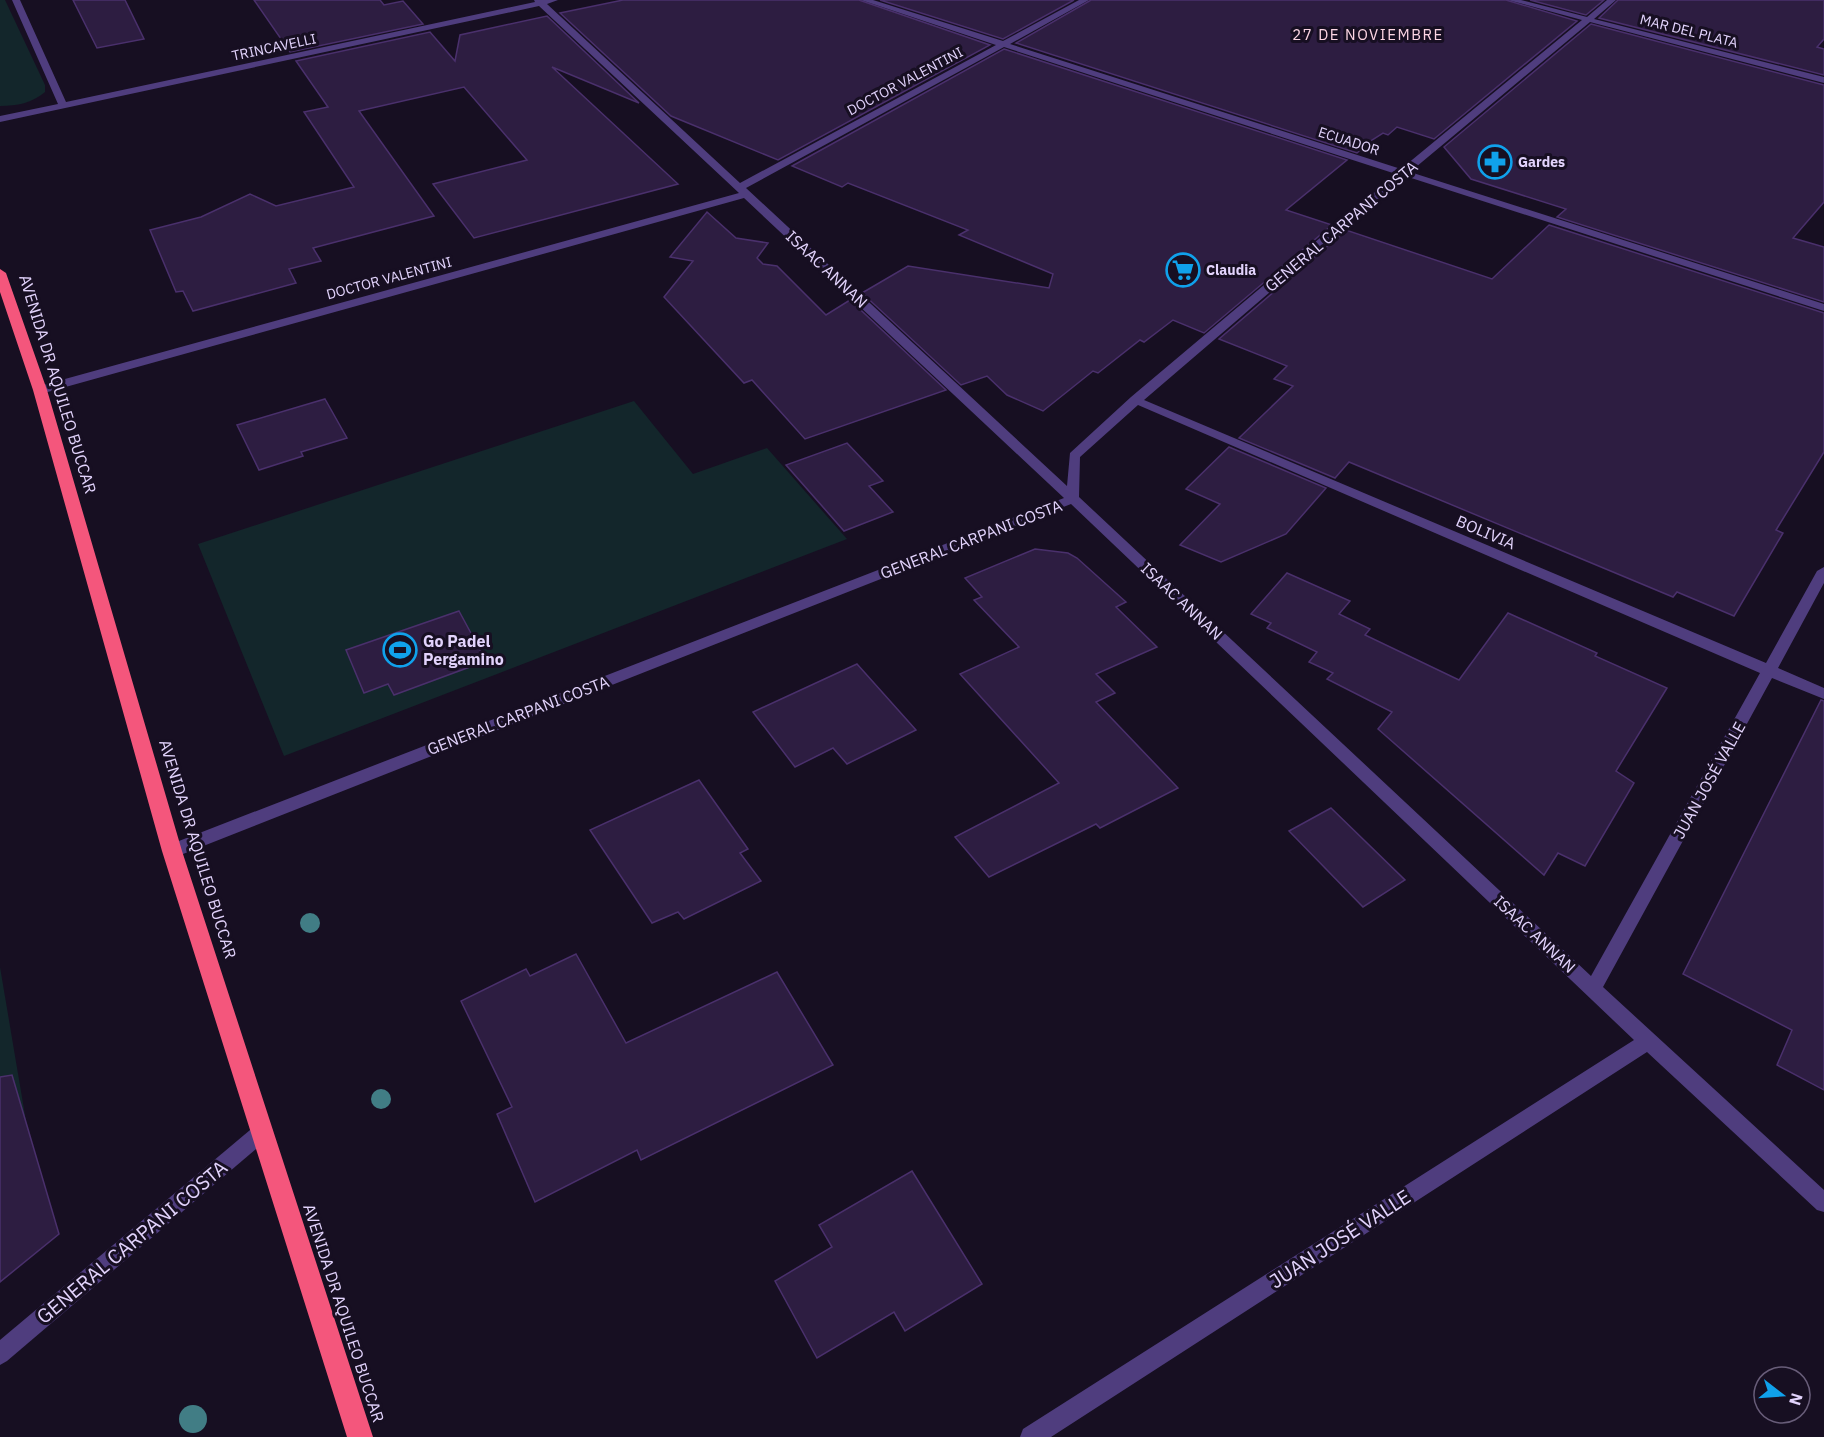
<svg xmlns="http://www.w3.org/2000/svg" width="1824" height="1437" viewBox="0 0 1824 1437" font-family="'IBM Plex Sans',sans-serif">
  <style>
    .green { fill: #13262b }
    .building { fill: #2d1d41; stroke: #4a306c; stroke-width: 1.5 }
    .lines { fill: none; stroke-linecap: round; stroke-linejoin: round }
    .minor { fill: #4f3d7e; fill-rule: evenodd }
    .highway { fill: #f4567c; fill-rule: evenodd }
    .tree { fill: #417d85 }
    .labels { text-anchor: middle; stroke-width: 6; stroke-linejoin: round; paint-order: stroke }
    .far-street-label { font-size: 14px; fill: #e2d3fc; stroke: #170f22 }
    .far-poi-label { font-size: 14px; font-weight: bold; fill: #e2d3fc; stroke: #170f22; text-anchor: start }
    .far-neighbourhood-label { font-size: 15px; letter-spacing: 1.5px; fill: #fcd5e4; stroke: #170f22 }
    .street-label { font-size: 16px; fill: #e2d3fc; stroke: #170f22 }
    .poi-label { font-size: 16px; font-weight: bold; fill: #e2d3fc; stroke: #170f22; text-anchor: start }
    .near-street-label { font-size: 20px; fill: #e2d3fc; stroke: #170f22 }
  </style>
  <rect width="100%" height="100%" fill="#170f22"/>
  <g class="green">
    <path d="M0,0h5l40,85v7c-13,11 -28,14 -45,14z"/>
    <path d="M634,401l59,73 74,-26 80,91 -563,217 -86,-212z"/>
    <path d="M0,967l27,160 -27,20z"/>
  </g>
  <g class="building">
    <path d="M73,0h52l19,39 -47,9z"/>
    <path d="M254,0h126l4,5 19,-4 20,23 -133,28z"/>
    <path d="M623,0h236l131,45 -212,115 -107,-44 -111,-103z"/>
    <path d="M880,0h194l-71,39z"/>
    <path d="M1091,0h415l71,21 -143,118 -37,-12 -9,8 -5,-2 -11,7 -15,13 -341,-110z"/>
    <path d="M1530,0h74l-18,15z"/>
    <path d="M1618,0h206v39l-7,8 7,2v26l-225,-57z"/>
    <path d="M547,16l92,87 -87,-36 126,117 -204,54 -41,-54 94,-24 -63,-73 -105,24 75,105 -121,32 8,13 -32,8 7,14 -103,28 -10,-20 -7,1 -26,-62 51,-13 49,-23 26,12 78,-19 -50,-75 24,-5 -32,-46 134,-29 25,29 5,-26z"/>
    <path d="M1591,24l233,61v117l-31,36 31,9v55l-267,-85 9,-8 -95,-30 -27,-32z"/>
    <path d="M1004,49l343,111 -61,50 46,15 -128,108 -31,-13 -29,22 -4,-2 -42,33 -5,-2 -50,40 -36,-16 -20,-19 -26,9 -99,-92 46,-27 141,22 4,-14 -94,-39 9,-5 -120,-47 -6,4 -50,-21z"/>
    <path d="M707,212l29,26 32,5 -11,15 6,6 14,2 49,49 24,-15 96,90 -141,49 -53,-59 -8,3 -80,-86 29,-36 -23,-4z"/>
    <path d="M1549,225l275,88v139l-48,78 7,3 -49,83 -57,-24 -4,5 -324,-135 -14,16 -96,-40 54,-52 -19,-7 13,-13 -68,-27 127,-109 146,49z"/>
    <path d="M325,399l22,39 -46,14 2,4 -44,14 -22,-45z"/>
    <path d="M847,443l36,38 -14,5 24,26 -49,19 -58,-66z"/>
    <path d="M1229,447l97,41 -40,46 -65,28 -41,-17 40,-41 -34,-15z"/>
    <path d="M1035,549l33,4 9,5 49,44 -10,5 41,40 -61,27 19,19 -19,9 82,86 -78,40 -4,-4 -107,53 -34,-40 104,-54 -99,-109 59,-27 -45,-47 8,-3 -17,-19z"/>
    <path d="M1287,573l63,28 -11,13 31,15 -5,6 94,45 49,-67 89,40 -2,3 72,32 -51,83 18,12 -49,83 -27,-13 -14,22 -166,-146 14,-17 -65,-33 6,-6 -24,-11 8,-10 -50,-24 4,-5 -20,-9z"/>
    <path d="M459,611l27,50 -92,34 -6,-11 -24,9 -18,-43z"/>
    <path d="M857,664l59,66 -69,34 -14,-16 -38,19 -42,-55z"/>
    <path d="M1821,700l3,1v389l-47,-25 15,-35 -109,-56z"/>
    <path d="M699,780l49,69 -8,4 21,28 -77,38 -6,-7 -26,11 -62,-93z"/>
    <path d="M1331,808l74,72 -42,27 -74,-76z"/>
    <path d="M576,954l50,89 151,-71 56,93 -192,95 -4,-10 -102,52 -38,-88 15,-7 -51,-106 65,-32 4,7z"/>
    <path d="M12,1075l47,159 -59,48v-205z"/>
    <path d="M912,1171l70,113 -77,47 -11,-19 -77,46 -42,-77 57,-34 -13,-22z"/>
  </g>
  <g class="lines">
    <g class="minor">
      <path d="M12,0h8l46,102 469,-100 -1,-2h24l-11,4 193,179 256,-138 -135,-45h12l130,41 76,-41h10l-79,44 391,125 181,-149 -74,-20h13l66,17 20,-17h9l-22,19 230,58v6l-234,-61 -180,150 414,132v7l-419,-135 -261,224 622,263 51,-92 7,-4v16l-46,85 46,20v11l-52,-21 -169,309 221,203v22l-7,-2 -170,-158 -596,385h-31l3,-8 611,-389 -563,-536 -893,352 -6,1 -6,-1 -2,-5 2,-5 898,-348 -320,-300 -700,195h-8v-6l703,-194 -200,-187 -539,116v-6l58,-12zM1004,47l392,127 -265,223 -61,56 -3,33 -321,-298zM1138,405l622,268 -169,303 -512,-479 1,-40z"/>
      <path d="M263,1122l7,3 3,6 -3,6 -263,224 -7,4v-25l256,-215z"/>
    </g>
    <path class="highway" d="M0,269l6,4 41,117 135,461 191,586h-26l-185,-586 -129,-461 -33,-98z"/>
  </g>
  <g class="tree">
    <circle cx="310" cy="923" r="10"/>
    <circle cx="381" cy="1099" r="10"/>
    <circle cx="193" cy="1419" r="14"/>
  </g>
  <defs>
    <symbol id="pharmacy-ring" viewBox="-11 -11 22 22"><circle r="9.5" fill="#170f22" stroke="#10a1eb" stroke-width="1.5"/><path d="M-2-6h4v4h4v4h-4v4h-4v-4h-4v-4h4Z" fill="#10a1eb"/></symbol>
    <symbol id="supermarket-ring" viewBox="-11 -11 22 22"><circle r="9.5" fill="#170f22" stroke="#10a1eb" stroke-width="1.5"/><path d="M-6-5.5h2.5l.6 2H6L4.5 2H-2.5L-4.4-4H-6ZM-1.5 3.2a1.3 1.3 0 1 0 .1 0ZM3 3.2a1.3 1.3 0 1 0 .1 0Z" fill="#10a1eb"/></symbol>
    <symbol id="stadium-ring" viewBox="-11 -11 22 22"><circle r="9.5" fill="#170f22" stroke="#10a1eb" stroke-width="1.5"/><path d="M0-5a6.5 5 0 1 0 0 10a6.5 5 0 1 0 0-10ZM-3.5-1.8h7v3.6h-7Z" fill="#10a1eb"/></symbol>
  </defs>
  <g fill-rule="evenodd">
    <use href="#pharmacy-ring" x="1476" y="143" width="38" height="38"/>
    <use href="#supermarket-ring" x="1164" y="251" width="38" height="38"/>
    <use href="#stadium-ring" x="381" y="631" width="38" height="38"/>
  </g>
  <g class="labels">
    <g class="far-street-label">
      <text transform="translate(1689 31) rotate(14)" y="5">MAR DEL PLATA</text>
      <text transform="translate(274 47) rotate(-12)" y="5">TRINCAVELLI</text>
      <text transform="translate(905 81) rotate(-28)" y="5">DOCTOR VALENTINI</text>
      <text transform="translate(1349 141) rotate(18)" y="5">ECUADOR</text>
      <text transform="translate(389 278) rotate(-15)" y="5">DOCTOR VALENTINI</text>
    </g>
    <g class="far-poi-label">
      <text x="1518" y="167">Gardes</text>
      <text x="1206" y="275">Claudia</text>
    </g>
    <g class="far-neighbourhood-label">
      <text x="1368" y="40">27 DE NOVIEMBRE</text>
    </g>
    <g class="street-label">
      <text transform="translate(1341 226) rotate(-40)" y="6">GENERAL CARPANI COSTA</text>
      <text transform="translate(827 269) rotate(43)" y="6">ISAAC ANNAN</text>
      <text transform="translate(58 384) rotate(73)" y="6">AVENIDA DR AQUILEO BUCCAR</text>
      <text transform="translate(1486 532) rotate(23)" y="6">BOLIVIA</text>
      <text transform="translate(971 539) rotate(-21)" y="6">GENERAL CARPANI COSTA</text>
      <text transform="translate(1182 601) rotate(43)" y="6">ISAAC ANNAN</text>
      <text transform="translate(518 715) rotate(-21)" y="6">GENERAL CARPANI COSTA</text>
      <text transform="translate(1709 780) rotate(-61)" y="6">JUAN JOSÉ VALLE</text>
      <text transform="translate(198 849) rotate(73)" y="6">AVENIDA DR AQUILEO BUCCAR</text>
      <text transform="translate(1535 934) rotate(43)" y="6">ISAAC ANNAN</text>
      <text transform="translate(344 1313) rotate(72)" y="6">AVENIDA DR AQUILEO BUCCAR</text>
    </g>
    <g class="poi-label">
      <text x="423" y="647">Go Padel<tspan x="423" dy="18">Pergamino</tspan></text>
    </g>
    <g class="near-street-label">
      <text transform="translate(1340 1239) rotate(-33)" y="7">JUAN JOSÉ VALLE</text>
      <text transform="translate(132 1242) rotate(-40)" y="7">GENERAL CARPANI COSTA</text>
    </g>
  </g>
  <g transform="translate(1782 1395) rotate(107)"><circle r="28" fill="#170f22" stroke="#685d79" stroke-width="1.5"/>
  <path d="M0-4.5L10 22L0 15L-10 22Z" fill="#10a1eb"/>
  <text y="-9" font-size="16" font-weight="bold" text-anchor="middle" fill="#e2d3fc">N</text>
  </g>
</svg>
